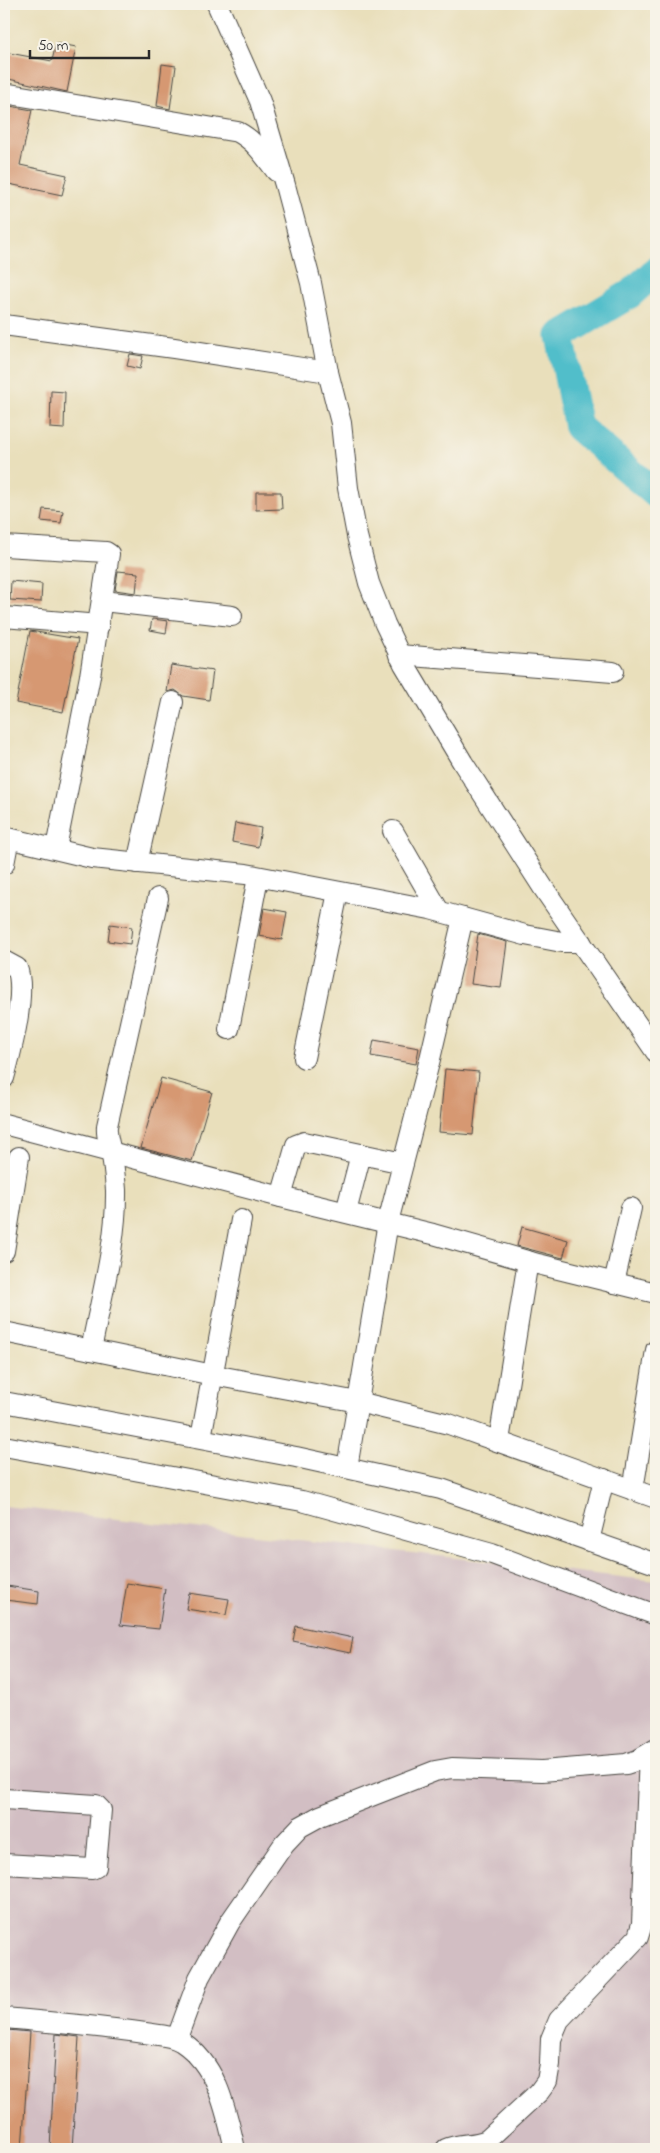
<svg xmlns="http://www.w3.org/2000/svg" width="660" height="2153" viewBox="0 0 660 2153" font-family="'Indie Flower',sans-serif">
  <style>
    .industrial { fill: #d2bec3 }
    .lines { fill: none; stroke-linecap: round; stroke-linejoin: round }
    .river { stroke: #51beca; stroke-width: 29 }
    .building { fill: #d69872 }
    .minor-casing { stroke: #484641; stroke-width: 22 }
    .minor { stroke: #fff; stroke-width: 20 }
  </style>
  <rect width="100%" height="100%" fill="#f7f3e8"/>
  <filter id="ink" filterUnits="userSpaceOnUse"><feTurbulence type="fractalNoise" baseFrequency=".02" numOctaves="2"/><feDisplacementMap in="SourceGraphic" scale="10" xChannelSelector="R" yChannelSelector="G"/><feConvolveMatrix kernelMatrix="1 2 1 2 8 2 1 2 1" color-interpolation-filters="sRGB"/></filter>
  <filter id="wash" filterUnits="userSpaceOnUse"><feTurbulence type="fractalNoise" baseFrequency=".0096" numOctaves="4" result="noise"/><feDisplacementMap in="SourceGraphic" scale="20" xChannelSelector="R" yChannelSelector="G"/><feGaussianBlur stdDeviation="1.12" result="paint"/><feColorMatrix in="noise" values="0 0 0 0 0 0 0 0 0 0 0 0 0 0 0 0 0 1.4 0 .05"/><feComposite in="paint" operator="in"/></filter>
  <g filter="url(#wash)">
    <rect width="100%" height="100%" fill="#e9dfbb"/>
    <path class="industrial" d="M4,1506l652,75v568h-652z"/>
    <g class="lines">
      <path class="river" d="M656,271l-26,23 -70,42 18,91 78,67"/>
    </g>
    <g id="blocks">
      <g class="building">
        <path d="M56,43l20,4 -9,45 -63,-14v-26l48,9z"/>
        <path d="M162,64l14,2 -6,43 -13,-3z"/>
        <path d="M4,105l28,5 -12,55 47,10 -5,20 -58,-12z"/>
        <path d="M130,354l13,2 -3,13 -13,-3z"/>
        <path d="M51,391l14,1 -1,37 -14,-1z"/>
        <path d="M256,492h25l1,17 -26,1z"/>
        <path d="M43,509l20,2 -2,12 -20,-2z"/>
        <path d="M118,571l20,2 -2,20 -21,-3z"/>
        <path d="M11,581l31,3 -1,18 -31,-2z"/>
        <path d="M152,619l16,2 -2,12 -16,-3z"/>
        <path d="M30,631l48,8 -15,73 -47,-9z"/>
        <path d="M171,665l42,6 -4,29 -26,-4 -8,-6 -8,2z"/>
        <path d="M235,823l26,5 -3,19 -26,-5z"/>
        <path d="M264,908l23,4 -5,28 -23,-4z"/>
        <path d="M110,924l22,3 -2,17 -22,-3z"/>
        <path d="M478,934l29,8 -6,46 -30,-4z"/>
        <path d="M374,1040l45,8 -3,16 -45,-8z"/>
        <path d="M445,1069l34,3 -6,63 -34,-3z"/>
        <path d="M161,1078l51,14 -20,69 -51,-13z"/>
        <path d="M522,1227l46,13 -5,18 -46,-12z"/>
        <path d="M127,1583l38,6 -6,40 -39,-4z"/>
        <path d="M7,1586l32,5 -1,13 -33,-4z"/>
        <path d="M189,1593l40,6 -3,16 -40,-6z"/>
        <path d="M296,1626l57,12 -3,15 -57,-12z"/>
        <path d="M7,2030l23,2 -8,117h-18v-72z"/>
        <path d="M56,2034l23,3 -7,112h-22z"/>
      </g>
    </g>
  </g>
  <g filter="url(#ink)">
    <use href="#blocks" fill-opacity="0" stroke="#484641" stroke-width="1"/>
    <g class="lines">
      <defs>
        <g id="minor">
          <path d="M217,4l43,97 25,84 26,98 17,89 13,51 7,65 9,48 12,47 16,41 19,40 59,99 81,126 112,163"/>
          <path d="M4,93l234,39c17,9 26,23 38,39"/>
          <path d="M4,325l170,23 154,24"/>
          <path d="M4,546l102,6 3,2 -19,122 -34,172"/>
          <path d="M103,601l129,15"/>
          <path d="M4,617l95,8"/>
          <path d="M399,655l214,17"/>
          <path d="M393,831l46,80"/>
          <path d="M4,837l88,21 154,16 184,35 95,26 37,7h19"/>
          <path d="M137,863l36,-161"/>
          <path d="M4,864l5,-26"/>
          <path d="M4,961l13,7c10,25 -6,84 -13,110"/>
          <path d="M229,1029l29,-152"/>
          <path d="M304,1058l34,-166"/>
          <path d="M4,1124l277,73 152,37 105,30 118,29"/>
          <path d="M281,1197l15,-52 8,-3 99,21"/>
          <path d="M346,1212l15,-58"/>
          <path d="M4,1251l15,-94"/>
          <path d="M614,1283l17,-75"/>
          <path d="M4,1332l209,43 145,27 91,22 207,74"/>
          <path d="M91,1350c10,-53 26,-107 25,-160 -1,-12 -2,-26 -5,-38 -2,-10 -5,-16 -4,-26l51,-228"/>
          <path d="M4,1402l292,55 145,32 215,75"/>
          <path d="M201,1438l40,-218"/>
          <path d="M499,1441l29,-180"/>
          <path d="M4,1446l298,55 190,53 164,61"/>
          <path d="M347,1468l41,-246 42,-163 33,-141"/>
          <path d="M633,1490l23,-140"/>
          <path d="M589,1541l15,-62"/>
          <path d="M4,1799l92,6 5,5 -5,57 -4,2 -88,-5"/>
          <path d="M4,2018c47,4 94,8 141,15 12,2 27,2 37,9 36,24 44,69 53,107"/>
          <path d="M177,2038l22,-60 31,-56 54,-78 16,-17 20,-11 115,-45 17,-3 90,3 84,-7 12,-4 18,-11"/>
          <path d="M446,2149c13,-6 28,-3 41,-9l52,-48 8,-11 3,-17 1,-25 8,-19 79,-83 4,-13 7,-170"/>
        </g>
      </defs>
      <use href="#minor" class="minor-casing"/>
      <use href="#minor" class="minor"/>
    </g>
  </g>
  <rect width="660" height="2153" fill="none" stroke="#f7f3e8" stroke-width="20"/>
  <path d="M30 50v8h119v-8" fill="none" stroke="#2b2b2b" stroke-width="2.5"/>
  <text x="38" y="50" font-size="15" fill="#2b2b2b" stroke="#f7f3e8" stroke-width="4" paint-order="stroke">50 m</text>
</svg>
